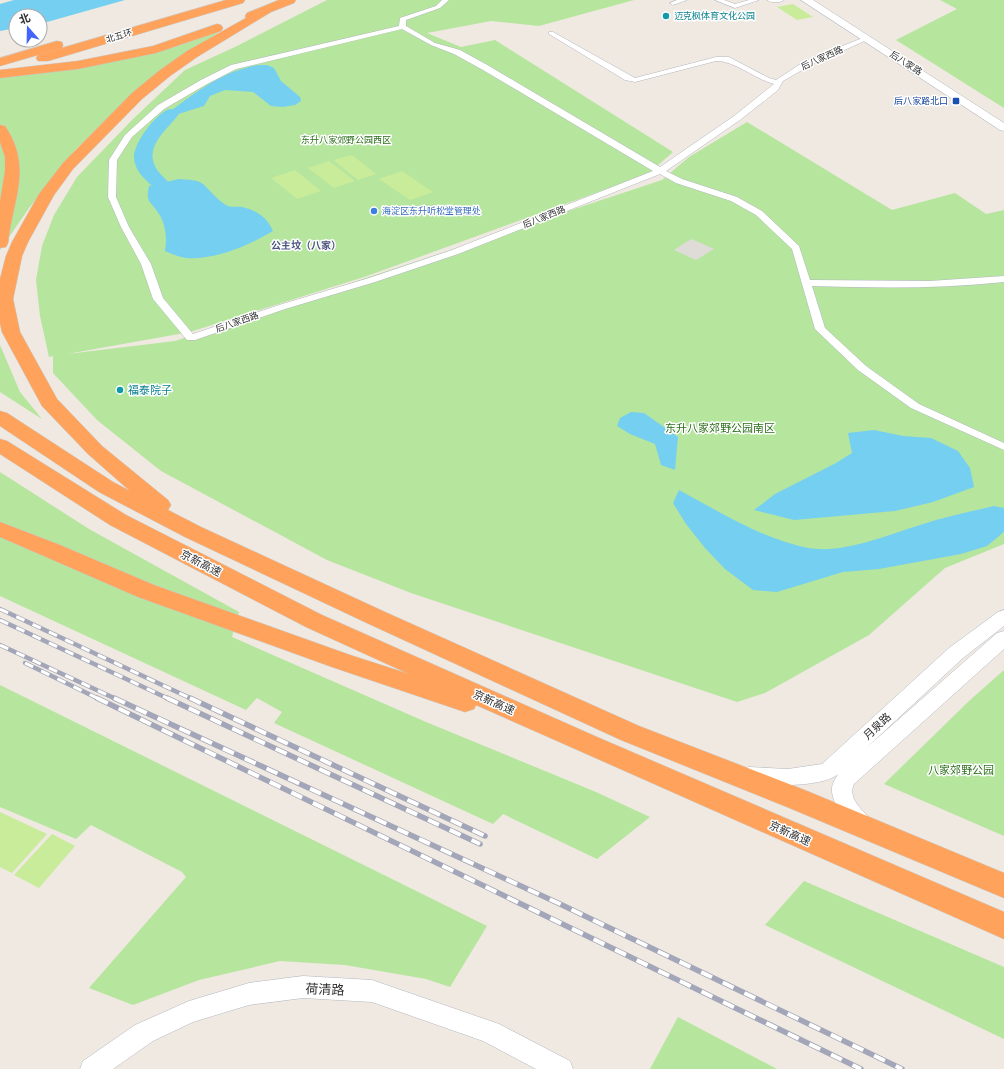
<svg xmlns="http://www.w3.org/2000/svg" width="1004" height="1069" viewBox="0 0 1004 1069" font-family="'DejaVu Sans','Noto Sans SC',sans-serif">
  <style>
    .green { fill: #b6e59e }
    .pitch { fill: #c9ec9a }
    .plaza { fill: #dfdcd8 }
    .water { fill: #75cff0 }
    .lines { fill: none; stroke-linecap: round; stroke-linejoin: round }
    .river { fill: #75cff0; fill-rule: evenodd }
    .street-casing { stroke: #b4b7c1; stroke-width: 1 }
    .secondary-casing { stroke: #b4b7c1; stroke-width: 1 }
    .highway-casing { stroke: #c9c9c9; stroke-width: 1 }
    .street { fill: #fff; fill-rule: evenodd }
    .secondary { fill: #fff; fill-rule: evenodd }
    .highway { fill: #ffa35c; fill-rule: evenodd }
    .rail-far1-casing { stroke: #a3a6b8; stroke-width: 4.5 }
    .rail-casing { stroke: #a3a6b8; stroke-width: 5.5 }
    .rail-far1 { stroke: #fff; stroke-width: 3; stroke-dasharray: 9; stroke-linecap: butt }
    .rail { stroke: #fff; stroke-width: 4; stroke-dasharray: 12; stroke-linecap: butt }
    .culture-dot { fill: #0f9aa8; stroke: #fff; stroke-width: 1.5 }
    .transit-dot { fill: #1a4fb4; stroke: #fff; stroke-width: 1.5 }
    .shop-dot { fill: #3f7fe0; stroke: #fff; stroke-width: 1.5 }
    .labels { text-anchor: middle; stroke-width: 3; stroke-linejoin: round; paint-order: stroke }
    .far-culture-label { font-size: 9px; fill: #0d838f; stroke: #fff; text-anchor: start }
    .far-street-label { font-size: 9px; fill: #2e2e2e; stroke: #fff }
    .far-transit-label { font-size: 9px; fill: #164399; stroke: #fff; text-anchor: end }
    .far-park-label { font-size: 9px; fill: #2c6e1b; stroke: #fff }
    .far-shop-label { font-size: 9px; fill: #366cbe; stroke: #fff; text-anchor: start }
    .far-neighbourhood-label { font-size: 10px; font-weight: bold; fill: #4d5680; stroke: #fff }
    .culture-label { font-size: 11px; fill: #0d838f; stroke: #fff; text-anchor: start }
    .park-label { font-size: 11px; fill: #2c6e1b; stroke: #fff }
    .street-label { font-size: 11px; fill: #2e2e2e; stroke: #fff }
    .near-street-label { font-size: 13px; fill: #2e2e2e; stroke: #fff }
  </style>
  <rect width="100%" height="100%" fill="#efe9e1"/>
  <g class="green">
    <path d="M327,0h307l-95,26 -48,-5 -64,12 34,14 34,-7 178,112 -25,22 -281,102 -177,56 -123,22 108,-13 487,-161 27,-23 58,-35 145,88 63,-17 31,21 18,-4v334l-59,24 -76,67 -104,58 -28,9 -326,-109 -84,-33 -166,-89 -64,-51 -44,-47v-17l-4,1 -9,-41 -4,-36 6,-34 12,-31 23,-38 56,-58 52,-49 52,-24z"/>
    <path d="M940,0h64v108l-108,-68 61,-31z"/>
    <path d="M222,30l-80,55 -67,65 -46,58 -29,42v-174l101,-12 77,-18z"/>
    <path d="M0,345l20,47 22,27 -42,-27z"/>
    <path d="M0,472l89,57 150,83 -7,25 194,85 170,70 54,25 -53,42 -94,-45 -10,10 -219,-101 8,-11 -25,-14 -11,12 -246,-114z"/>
    <path d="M1004,670v166l-120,-52 85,-83z"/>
    <path d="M0,685l487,241 -37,61 -24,-8 -81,-14 -65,-4 -81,19 -66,25 -44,-17 97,-111 -4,-5 -91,-47 -15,14 -76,-32z"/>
    <path d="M804,881l200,86v72l-239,-114z"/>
    <path d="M678,1017l99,52h-127z"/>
  </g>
  <g class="pitch">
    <path d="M793,4l20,13 -16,3 -20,-13z"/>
    <path d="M352,155l24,19 -18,6 -25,-20z"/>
    <path d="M329,161l26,20 -21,7 -26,-20z"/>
    <path d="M295,170l26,21 -24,8 -26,-21z"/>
    <path d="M402,171l31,21 -23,8 -31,-21z"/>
    <path d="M0,812l47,22 -35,39 -12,-6z"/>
    <path d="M52,834l23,12 -36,42 -25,-13z"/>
  </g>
  <path class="plaza" d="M691,239l12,5 11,5 -18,11 -22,-10z"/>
  <g class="water">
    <path d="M14,0h111l-85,24v-8h-24v12l-16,3v-27z"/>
    <path d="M267,65l7,3 7,13 19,16 1,4 -6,4 -12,2 -12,-1 -18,-14 -28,-2 -15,6 -6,10 -29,9 -5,-1 1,-3c23,-18 49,-37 78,-44 5,-2 12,-2 18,-2z"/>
    <path d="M179,179c7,1 18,0 24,5 8,7 14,16 23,21 5,3 11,1 16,2 14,3 25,10 31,24 -25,15 -58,29 -87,27 -7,-1 -14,-4 -21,-7 2,-12 1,-26 -6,-37 -8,-13 -14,-11 -10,-28z"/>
    <path d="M631,412l13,1 34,24 -3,33 -14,-5 -6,-21 -25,-10 -13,-8 3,-8z"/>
    <path d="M874,430l29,6 28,2 27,13 12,17 4,19 -41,15 -38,9 -101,9 -40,-10 21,-16 61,-31 16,-10 -4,-20z"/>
    <path d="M679,490c41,22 83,49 129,58 36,6 79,-13 112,-23 24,-8 49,-13 74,-19l10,2v24l-17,14 -26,8 -82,15 -36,3 -66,20 -24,-2 -28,-21 -20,-21 -19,-24 -13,-21z"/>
  </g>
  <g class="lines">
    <path class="river" d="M170,109l6,1 3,4c-11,15 -34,31 -24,52 3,7 9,11 14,17l-3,4c-9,2 -13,1 -19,-6 -7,-6 -13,-15 -13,-24 0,-15 23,-45 36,-48z"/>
    <defs>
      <g id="street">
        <path d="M442,0h7l-9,8 -34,12v6l29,17 25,7 29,16 171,101 74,-51 40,-32c-20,-5 -38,-23 -58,-23l-81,21 -10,-2 -76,-46v-2h4l82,46 81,-21h13l40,21 7,2 29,-19 60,-24h4v2l-58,26 -28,16 -5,9 -38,30 -74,51 16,8 55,18 25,14 37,35 11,34 120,1 74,-5v6c-64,7 -128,6 -192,4l13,42 41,38 53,38 85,39v7l-93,-42 -53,-38 -43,-41 -23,-80 -36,-34 -25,-14 -55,-18 -16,-9 -202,80 -83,28 -90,27 -90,31h-8l-34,-41 -12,-35 -20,-37 -13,-30 1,-37 16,-25 33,-30 43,-25 30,-15 168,-39 1,-8 36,-12zM402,29l29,16 23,9 29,16 170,101 -201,79 -83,28 -90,27 -86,29 -30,-36 -12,-34 -22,-37 -13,-30 1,-37 15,-23 32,-28 43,-25 29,-15z"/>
        <path d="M677,0h10l-14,5 -3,-2z"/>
        <path d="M715,0h9l11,4 14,-4h10l-24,8z"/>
        <path d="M767,0h17c-4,3 -13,3 -17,0z"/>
      </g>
      <g id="secondary">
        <path d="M801,0h12l191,123v8l-4,-1z"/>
        <path d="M1004,610v16l-41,32 -98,91 132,-116 7,-2v18l-150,135c-8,17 14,29 21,42l-4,6c-5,2 -9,4 -15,0 -10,-7 -25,-31 -24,-43 0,-6 4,-11 6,-15 -15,14 -78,13 -96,7l-3,-6 3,-6 7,-2 39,2 34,-5 127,-116 49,-36z"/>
        <path d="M303,976l69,4 127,44 71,37 3,8h-37l-53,-28 -111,-39 -69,-4 -54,7 -56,17 -40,19 -40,28h-33l3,-8 52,-36 54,-24 60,-18z"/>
      </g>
      <g id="highway">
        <path d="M226,0h19l-2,3 -195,58h-10l-2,-3 2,-3z"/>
        <path d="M279,0h17l-2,3 -23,9 -74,45 -27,19 -28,23 -69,70 -19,26 -26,47 -6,14 -9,43 7,33 37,67 45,47 66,54 3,5 -3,5 33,17 184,85 254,114 168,65 197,82v25l-217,-91 -166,-67 -252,-116 -184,-87 -86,-45 -99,-66v-15l7,2 106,69 17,9 -42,-37 -46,-48 -40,-74 -2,-9v-44l6,-23 6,-14 27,-48 24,-31 69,-70 28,-23 27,-19 59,-33 -1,-2 2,-3z"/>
        <path d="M217,24l4,1 2,3 -2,3 -65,22 -78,16 -78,9v-8l78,-9 75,-15z"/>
        <path d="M57,41l5,1 1,3 -1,3 -62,18v-8z"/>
        <path d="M0,125l5,1c28,41 8,73 3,117l-2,4 -6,1v-47l5,-30v-14l-5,-15z"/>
        <path d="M0,439l7,2 119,74 196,100 275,122 407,175v27l-528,-234 -2,4 -9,3 -133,-45 -194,-70 -138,-60v-15l60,23 94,40 196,70 59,19 -103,-47 -196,-102 -110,-71z"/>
      </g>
    </defs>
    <use href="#street" class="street-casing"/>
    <use href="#secondary" class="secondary-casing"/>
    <use href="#highway" class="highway-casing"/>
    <use href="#street" class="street"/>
    <use href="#secondary" class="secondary"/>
    <use href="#highway" class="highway"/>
    <defs>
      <g id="rail-far1">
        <path d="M0,609l192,90"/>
        <path d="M0,620l169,79"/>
        <path d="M0,645l116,54"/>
        <path d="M25,663l74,36"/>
      </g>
      <g id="rail">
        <path d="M97,698l764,371"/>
        <path d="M114,698l446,206 342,165"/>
        <path d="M167,698l313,146"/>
        <path d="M190,698l295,138"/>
      </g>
    </defs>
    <use href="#rail-far1" class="rail-far1-casing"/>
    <use href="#rail" class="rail-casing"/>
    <use href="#rail-far1" class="rail-far1"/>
    <use href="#rail" class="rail"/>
  </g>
  <g class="culture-dot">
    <circle cx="666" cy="16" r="4"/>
    <circle cx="120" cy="390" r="4"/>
  </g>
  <rect class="transit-dot" x="952" y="97" width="8" height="8" rx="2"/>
  <circle class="shop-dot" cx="374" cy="211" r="4"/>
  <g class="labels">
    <g class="far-culture-label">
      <text x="674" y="19">迈克枫体育文化公园</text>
    </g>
    <g class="far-street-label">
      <text transform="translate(119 36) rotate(-17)" y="3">北五环</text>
      <text transform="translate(822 58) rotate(-24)" y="3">后八家西路</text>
      <text transform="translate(906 63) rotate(33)" y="3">后八家路</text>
      <text transform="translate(544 217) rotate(-22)" y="3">后八家西路</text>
      <text transform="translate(237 322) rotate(-19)" y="3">后八家西路</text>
    </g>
    <g class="far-transit-label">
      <text x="948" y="104">后八家路北口</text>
    </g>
    <g class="far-park-label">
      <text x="346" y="143">东升八家郊野公园西区</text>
    </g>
    <g class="far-shop-label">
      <text x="382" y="214">海淀区东升听松堂管理处</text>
    </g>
    <g class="far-neighbourhood-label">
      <text x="306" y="249">公主坟（八家）</text>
    </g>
    <g class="culture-label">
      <text x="128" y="394">福泰院子</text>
    </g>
    <g class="park-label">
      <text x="720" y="432">东升八家郊野公园南区</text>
      <text x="961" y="774">八家郊野公园</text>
    </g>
    <g class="street-label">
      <text transform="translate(201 563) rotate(27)" y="4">京新高速</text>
      <text transform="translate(494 702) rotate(24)" y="4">京新高速</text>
      <text transform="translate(877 726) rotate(-43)" y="4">月泉路</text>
      <text transform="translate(790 833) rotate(24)" y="4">京新高速</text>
    </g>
    <g class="near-street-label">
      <text transform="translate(325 989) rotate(2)" y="5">荷清路</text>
    </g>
  </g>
  <g transform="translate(28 28) rotate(340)"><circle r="19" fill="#ffffff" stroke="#ababab"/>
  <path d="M0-3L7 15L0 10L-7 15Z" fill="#4264fb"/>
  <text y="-6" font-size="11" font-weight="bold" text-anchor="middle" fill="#2e2e2e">北</text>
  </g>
</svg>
